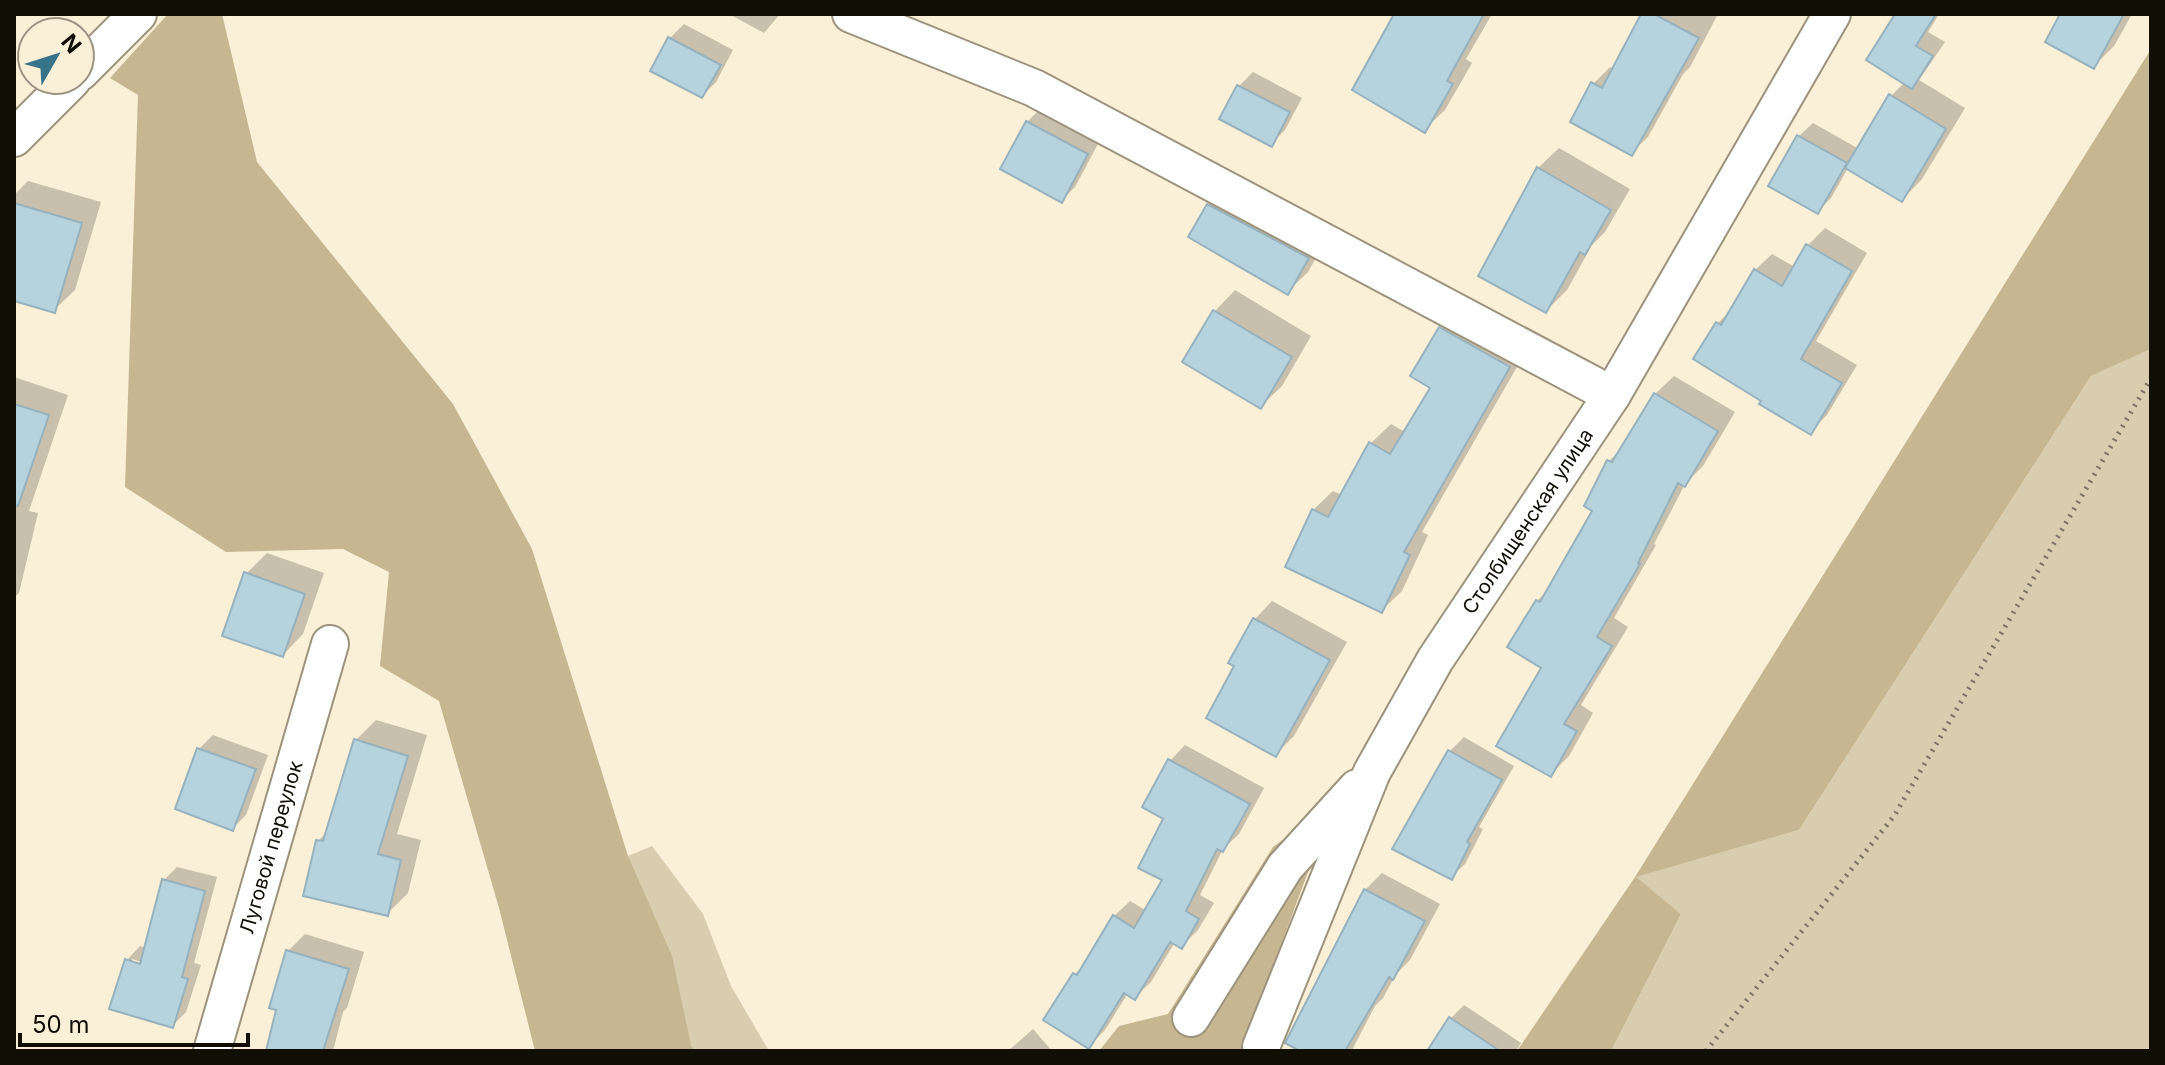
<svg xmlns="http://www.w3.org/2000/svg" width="2165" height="1065" viewBox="0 0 2165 1065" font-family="Inter,sans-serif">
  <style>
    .green { fill: #d9cdaf }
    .forest { fill: #c6b691 }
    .shadow { fill: #0003; fill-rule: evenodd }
    .building { fill: #b6d2dd; stroke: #97b2bd; stroke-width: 2 }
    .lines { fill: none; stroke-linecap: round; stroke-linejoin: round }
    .minor-casing { stroke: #9d937d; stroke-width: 40 }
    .path { stroke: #7c7566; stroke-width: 5; stroke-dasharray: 2 6; stroke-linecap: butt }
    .minor { stroke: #fff; stroke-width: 36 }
    .labels { text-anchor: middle; stroke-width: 8; stroke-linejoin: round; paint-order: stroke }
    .street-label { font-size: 20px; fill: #110e06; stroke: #faefd7 }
  </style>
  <rect width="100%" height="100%" fill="#faefd7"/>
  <g class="green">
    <path d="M2151,349v702h-540l70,-137 -46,-37 164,-47 292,-454z"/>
    <path d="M652,846l51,68 28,72 38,65h-74l-4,-6 -63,-189z"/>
  </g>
  <g class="forest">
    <path d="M168,14h54l35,148 196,242 79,145 96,307 44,100 19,89 4,6h-160l-36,-143 -60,-207 -59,-35 9,-94 -46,-23 -117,3 -101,-65 13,-392 -28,-17z"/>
    <path d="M2151,49v300l-60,27 -292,454 -163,47 45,37 -70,137h-94l118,-174z"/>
    <path d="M1334,802l-72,194 -5,55h-158l20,-25 49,-12 105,-167z"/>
  </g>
  <g class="shadow">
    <path d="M729,14h51l-16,19z"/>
    <path d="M1397,14h95l-26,45 6,4 -27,47 -21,20z"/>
    <path d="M1643,14h75l-28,53 -7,7 -35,63 -17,16 -38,-69 17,-17 4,3z"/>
    <path d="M1898,14h41l-11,18 17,10 -26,38 46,28 -43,71 -20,21 -54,-32 -17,30 -14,14 -18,-76 14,-13 46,26 32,-53 14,-14z"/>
    <path d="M2063,14h69l-18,32 -21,21z"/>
    <path d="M684,24l49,26 -17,32 -14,14 -32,-58z"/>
    <path d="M1253,72l49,26 -17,32 -14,14 -32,-58z"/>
    <path d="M1041,108l59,32 -25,47 -13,13 -35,-78z"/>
    <path d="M1559,148l71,41 -25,43 -13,13 -25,45 -21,21 -8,-143z"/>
    <path d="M28,181l73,21 -26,88 -21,20 -40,-12v-103z"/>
    <path d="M1229,184l99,53 -20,35 -21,20 -78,-87z"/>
    <path d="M1825,228l42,25 -51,88 41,24 -30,50 -17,17 -47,-32 -45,-77 15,-15 22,-38 17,-16 23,13 13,-22z"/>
    <path d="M1235,290l76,46 -29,50 -21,20 -76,-45 30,-50z"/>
    <path d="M1461,309l68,37 -107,186 6,3 -26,56 -20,19 -69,-100 20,-19 9,4 29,-52 20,-19 14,8 27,-45 9,-59z"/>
    <path d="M1674,376l61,36 -32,54 -18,18 -31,60 2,1 -42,73 14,9 -47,78 12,8 -24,43 -19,19 -13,-174 12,-12 46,-79 14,-49 17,-17 29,-50z"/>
    <path d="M14,377l54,18 -39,116 9,2 -19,80 -5,5z"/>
    <path d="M267,553l57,20 -21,61 -20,21 -37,-81z"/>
    <path d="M1272,601l75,41 -53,94 -18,18 -39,-88 -6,-4 24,-43z"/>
    <path d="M376,720l51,15 -30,99 24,6 -13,53 -21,21 -69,-73 11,-11 27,-90z"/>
    <path d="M213,735l55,20 -22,60 -14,14 -55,-21 22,-59z"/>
    <path d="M1464,737l50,29 -35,61 4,2 -18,35 -14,13 -57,-29 56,-97z"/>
    <path d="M1185,745l79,43 -25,46 -16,15 -23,46 14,8 -16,27 -16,16 -7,-4 -24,40 -16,15 -7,-4 -23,37 -16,16 -14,-72 12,-12 27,-46 16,-15 17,10 18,-32v-61l5,-57z"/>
    <path d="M177,867l40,10 -23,86 7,2 -15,47 -14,14 -45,-66 13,-14 6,2 18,-68zM132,959l18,6 -18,-1z"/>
    <path d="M1382,873l58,31 -30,56 -14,14 -13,24 -8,8 -23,44 -47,1 60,-161z"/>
    <path d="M305,934l59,18 -17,56 -4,4 -10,39h-65l20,-100z"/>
    <path d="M1464,1005l57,38 -5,8h-86l20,-32z"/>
    <path d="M1033,1029l19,22h-44z"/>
  </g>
  <g class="building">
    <path d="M1394,14h90l-37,67 6,3 -28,49 -73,-43z"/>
    <path d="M1641,14h13l45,24 -67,118 -62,-34 21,-40 11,6z"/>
    <path d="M1895,14h41l-20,32 17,10 -21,33 -46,-29z"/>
    <path d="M2060,14h64l-30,55 -49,-27z"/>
    <path d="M668,37l53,28 -19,33 -52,-27z"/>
    <path d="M1237,85l53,27 -18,35 -53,-28z"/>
    <path d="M1889,94l57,35 -44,73 -57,-34z"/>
    <path d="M1026,121l62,33 -26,49 -62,-34z"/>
    <path d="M1797,135l50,28 -29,51 -50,-28z"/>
    <path d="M1537,167l74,43 -26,45 -5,-3 -34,61 -68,-37z"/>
    <path d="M14,203l68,20 -27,90 -41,-12z"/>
    <path d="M1207,204l102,54 -21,37 -100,-58z"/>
    <path d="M1806,244l46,27 -51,88 41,24 -31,52 -52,-31 2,-3 -68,-42 23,-37 5,3 33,-56 28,17z"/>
    <path d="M1213,310l79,47 -31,52 -79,-47z"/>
    <path d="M1439,327l71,40 -106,185 6,3 -28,58 -97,-46 27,-58 16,8 41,-75 21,12 40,-66 -20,-12z"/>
    <path d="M1654,393l64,38 -33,56 -7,-4 -40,80 2,1 -43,73 15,9 -48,78 13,7 -26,46 -55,-31 45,-78 -34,-21 29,-47 4,2 52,-91 -8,-5 23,-46 5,2z"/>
    <path d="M14,404l35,11 -31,91 -4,-1z"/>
    <path d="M244,572l61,22 -22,63 -61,-21z"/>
    <path d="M1253,618l77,42 -54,97 -70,-39 28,-52 -6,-3z"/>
    <path d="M354,739l54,17 -30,98 23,6 -13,56 -85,-20 13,-56 7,1z"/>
    <path d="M197,748l59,21 -23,62 -58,-22z"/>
    <path d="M1448,750l54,30 -35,62 3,2 -18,36 -60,-31z"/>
    <path d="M1168,759l82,45 -27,48 -6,-3 -31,62 13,8 -17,30 -12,-7 -35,58 -11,-7 -35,56 -46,-29 30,-47 4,2 36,-60 21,13 28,-48 -24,-12 25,-49 -21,-12z"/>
    <path d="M162,879l43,12 -23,86 6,2 -15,49 -64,-19 16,-50 15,5z"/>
    <path d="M1364,889l61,32 -32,59 -4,-3 -44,74h-45l-15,-8z"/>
    <path d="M286,950l63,19 -26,82h-57l10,-41 -7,-2z"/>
    <path d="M1449,1017l51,34h-73z"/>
  </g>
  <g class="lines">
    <defs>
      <g id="minor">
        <path d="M851,14l183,74 578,307"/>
        <path d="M80,72l58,-58"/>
        <path d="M14,138l58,-58"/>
        <path d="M1191,1018l94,-151 72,-79"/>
        <path id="s1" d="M1261,1047l111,-275 63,-112 177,-265 220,-381"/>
        <path id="s2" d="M212,1051l118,-407"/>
      </g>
    </defs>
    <use href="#minor" class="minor-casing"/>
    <path class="path" d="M1706,1051l188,-235 257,-438"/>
    <use href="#minor" class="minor"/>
  </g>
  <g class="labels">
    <g class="street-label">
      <text dy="7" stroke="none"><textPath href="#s1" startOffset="592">Столбищенская улица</textPath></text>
      <text dy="7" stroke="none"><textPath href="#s2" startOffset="212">Луговой переулок</textPath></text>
    </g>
  </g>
  <rect width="2165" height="1065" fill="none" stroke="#110e06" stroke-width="32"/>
  <g transform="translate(56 56) rotate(51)"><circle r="38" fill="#faefd7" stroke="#9d9583" stroke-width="2"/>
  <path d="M0-6L14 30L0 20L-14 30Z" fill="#37748a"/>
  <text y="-12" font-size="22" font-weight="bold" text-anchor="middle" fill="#110e06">N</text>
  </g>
  <path d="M20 1033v12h228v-12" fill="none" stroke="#110e06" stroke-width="4"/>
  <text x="32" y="1033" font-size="24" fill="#110e06" stroke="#faefd7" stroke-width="6" paint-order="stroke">50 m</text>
</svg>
